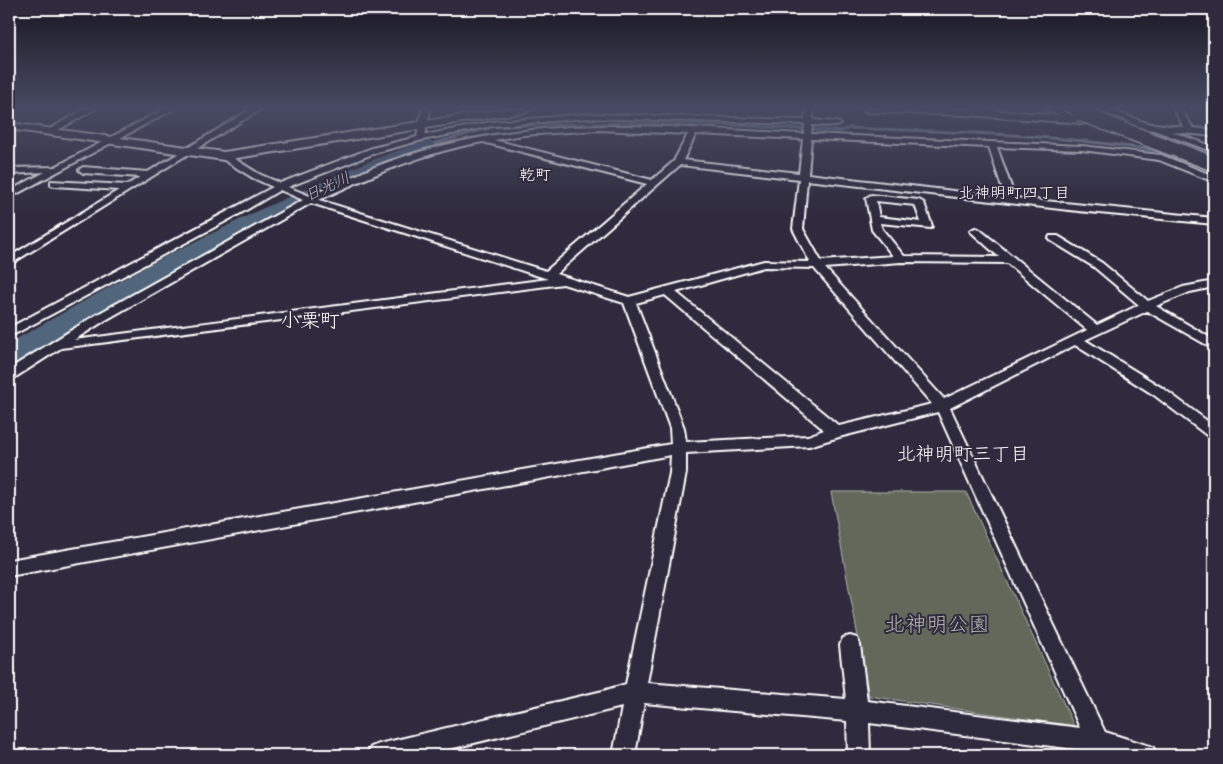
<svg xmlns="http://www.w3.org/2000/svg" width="1223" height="764" viewBox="0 0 1223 764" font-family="Caveat,'Klee One',sans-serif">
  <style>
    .green { fill: #64685a; stroke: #b2b4ac }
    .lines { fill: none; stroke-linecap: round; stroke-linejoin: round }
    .stream { stroke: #97a3b0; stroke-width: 3 }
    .river { fill: #51657c; fill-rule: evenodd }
    .minor-casing { stroke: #fff; stroke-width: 4 }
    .secondary-casing { stroke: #fff; stroke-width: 4 }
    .minor { fill: #2f2a3d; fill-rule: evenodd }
    .secondary { fill: #2f2a3d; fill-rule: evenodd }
    .trunk-bridge-casing { stroke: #fff; stroke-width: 17; stroke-linecap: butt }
    .trunk-bridge { stroke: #2f2a3d; stroke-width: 14 }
    .labels { text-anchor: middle; stroke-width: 4; stroke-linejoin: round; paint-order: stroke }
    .far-quarter-label { font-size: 16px; fill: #fff; stroke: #2f2a3d }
    .far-water-label { font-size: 16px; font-style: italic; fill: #b1bac4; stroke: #2f2a3d }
    .far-neighbourhood-label { font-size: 16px; fill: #fff; stroke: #2f2a3d }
    .neighbourhood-label { font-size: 19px; fill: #fff; stroke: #2f2a3d }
    .quarter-label { font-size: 20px; fill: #fff; stroke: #2f2a3d }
    .near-park-label { font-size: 21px; fill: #b2b4ac; stroke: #2f2a3d }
  </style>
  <rect width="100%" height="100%" fill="#2f2a3d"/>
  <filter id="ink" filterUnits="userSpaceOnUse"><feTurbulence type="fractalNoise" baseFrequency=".02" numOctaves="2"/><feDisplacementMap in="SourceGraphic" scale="10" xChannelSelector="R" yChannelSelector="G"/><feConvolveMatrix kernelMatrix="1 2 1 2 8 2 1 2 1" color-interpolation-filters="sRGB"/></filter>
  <g filter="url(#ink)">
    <path class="green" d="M831,492h135l108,234 -205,-30z"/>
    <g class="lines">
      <path class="stream" d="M424,137l2,9 66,-19 42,-2 95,-2 99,2 112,6 10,-3c105,4 210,6 314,24"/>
      <path class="river" d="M426,140l7,2 2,4 -2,4c-145,58 -280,131 -413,212l-11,2v-21l143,-80 105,-52 108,-48z"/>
      <defs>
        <g id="minor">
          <path d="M85,109h10l-42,24 -7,-2z"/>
          <path d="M164,109h10l-165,89v-7l36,-19 -36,2v-6l46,-1z"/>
          <path d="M251,109h10l-252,156v-8l110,-67 -65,-4 -3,-1v-4l76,4 13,-8 -57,-4 -4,-3 4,-3 65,5z"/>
          <path d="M422,109h8l-5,26 67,-13 94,-8 219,6 1,-11h8l-1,11 24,2 4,2 -4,2 -25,-1 -1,9 271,12 79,9 53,21v6l-55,-22 -77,-10 -85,-3 18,51 199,20v6l-136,-13 -271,-31 -4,49 18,32 72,-5 -21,-26 -6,-32 5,-3 48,5 5,3 8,23 -1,2 -51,-5 2,6 22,27 95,1 -29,-26 5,-3 4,1 118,96 42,-20 -45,-38 -44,-27 -1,-2 1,-2h8l44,27 46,38 35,-14 31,-6v6l-24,5 -34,14 58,34v9l-67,-38 -62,29 79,49 50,37v12l-5,-1 -55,-42 -79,-50 -125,63 155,324 48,15 3,8h-63l-2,-4 -222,-28 1,32h-22l-1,-34 -203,-18 -9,52h-22l9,-48 -197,48h-57l3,-8 8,-3 224,-53 23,-7 44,-211 1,-18 -662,121v-16l662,-116 -1,-16 -46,-125 -61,-19 -502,64 -47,30 -5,1v-10l87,-54 207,-115 -23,-10 -39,23 -232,124v-9l264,-141 -20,-9 -32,-20v-4h6l32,20 21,9 92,-35 45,-11zM586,118l219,6 -1,10c-93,-4 -189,-14 -281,-3 -50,6 -104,18 -151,37 -21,9 -41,19 -62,28l-22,-9 90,-35 44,-12 70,-14zM599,130l89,4 -14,27 -22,19 -158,-40 29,-5zM696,134l107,5 -4,34 -116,-13zM811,139l178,8 16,50 -197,-23zM483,142l164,42 -101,87 -227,-71c53,-25 106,-48 164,-58zM680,165l119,14 -6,50 17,33 -46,-1 -135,36 -73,-23zM876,201l39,4 6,17 -42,-5zM311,203l237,76 -474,61 30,-19zM901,262l106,1 80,67 -143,69 -119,-131zM764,267l50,1 118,136 -93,22 -163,-134zM665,295l159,135 -16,6 -122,6 -2,-14 -48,-125zM938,412l142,316 -213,-27 -7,-56 -3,-7 -7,-2 -7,2 -3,7 6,54 -199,-16 39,-210v-20l123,-7 30,-9z"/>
          <path d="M1046,109h11l31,13 -7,2z"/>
          <path d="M1096,109h12l106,38v5z"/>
          <path d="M1173,109h8l14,22 -1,2h-6z"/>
        </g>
        <g id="secondary">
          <path d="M503,109h28l-5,3 -302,48 -215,-31v-6l215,29z"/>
          <path d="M862,109h112l110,8 130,13v6l-130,-13 -117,-8 -100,-3z"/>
        </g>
      </defs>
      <use href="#minor" class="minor-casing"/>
      <use href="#secondary" class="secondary-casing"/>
      <use href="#minor" class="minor"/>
      <use href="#secondary" class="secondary"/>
      <defs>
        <path id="trunk-bridge" d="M1079,113l135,51"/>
      </defs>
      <use href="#trunk-bridge" class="trunk-bridge-casing"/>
      <use href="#trunk-bridge" class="trunk-bridge"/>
    </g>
  </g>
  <linearGradient id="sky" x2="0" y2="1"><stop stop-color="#1a1722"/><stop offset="0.5" stop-color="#474a62"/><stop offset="1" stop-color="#474a62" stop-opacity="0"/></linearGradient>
  <rect width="1223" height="216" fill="url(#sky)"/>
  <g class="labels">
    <g class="far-quarter-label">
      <text x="535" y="180">乾町</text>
    </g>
    <g class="far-water-label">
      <text transform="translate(327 186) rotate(-25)" y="6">日光川</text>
    </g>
    <g class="far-neighbourhood-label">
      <text x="1014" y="198">北神明町四丁目</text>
    </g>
    <g class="neighbourhood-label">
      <text x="963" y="460">北神明町三丁目</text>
    </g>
    <g class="quarter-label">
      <text x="310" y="327">小栗町</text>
    </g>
    <g class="near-park-label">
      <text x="937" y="631">北神明公園</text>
    </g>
  </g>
  <rect width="1223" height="764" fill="none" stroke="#2f2a3d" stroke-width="30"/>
  <rect x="15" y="15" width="1193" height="734" fill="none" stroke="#fff" stroke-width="2" filter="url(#ink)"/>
</svg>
